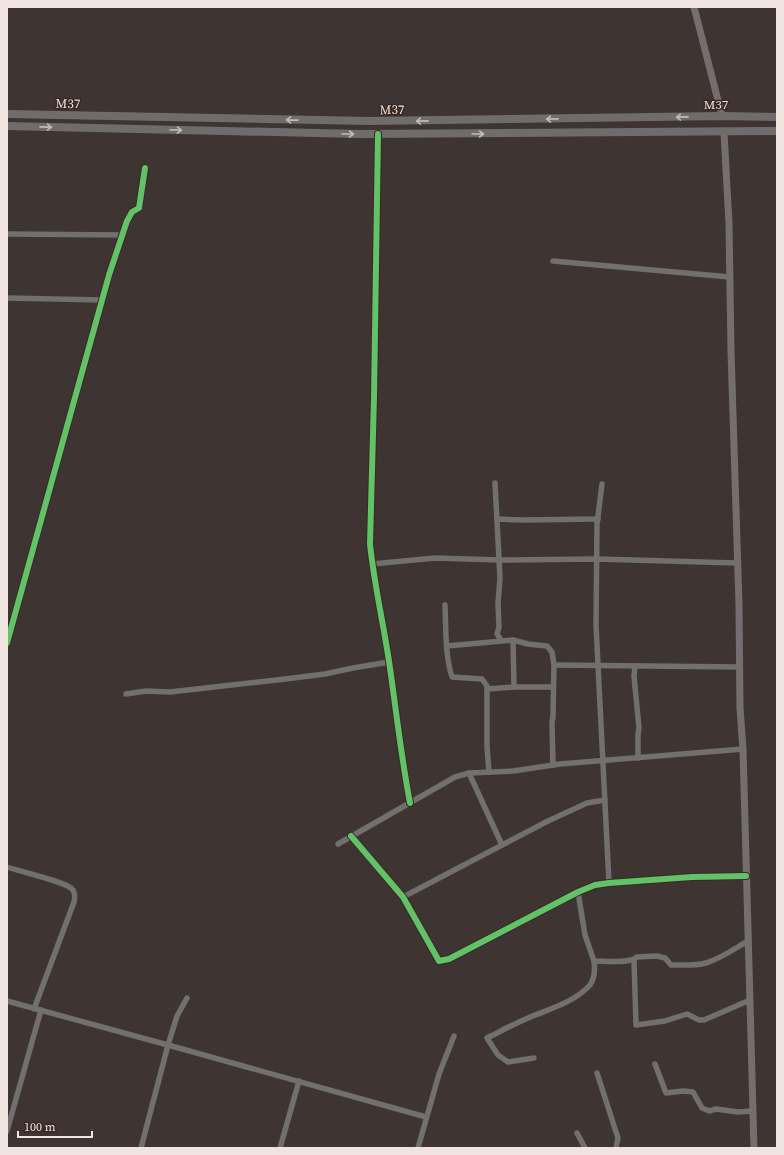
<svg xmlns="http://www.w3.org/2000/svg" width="784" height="1155" viewBox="0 0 784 1155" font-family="'Source Serif 4',serif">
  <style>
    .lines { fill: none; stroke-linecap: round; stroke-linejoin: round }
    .minor { stroke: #726f6f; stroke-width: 5.5 }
    .major { stroke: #746f6e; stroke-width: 7 }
    .highway { stroke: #716c6c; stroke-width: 8 }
    .cycleway-casing { stroke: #3a2923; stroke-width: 8 }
    .cycleway { stroke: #61c268; stroke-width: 6 }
    .oneway { stroke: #c4bab7 }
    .labels { text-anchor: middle; stroke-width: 3; stroke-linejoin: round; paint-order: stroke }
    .street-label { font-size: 13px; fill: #f0e4e0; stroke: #3a2923 }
  </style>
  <rect width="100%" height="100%" fill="#3e3532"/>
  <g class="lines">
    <g class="minor">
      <path d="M378,134l-4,263 -4,147c4,39 13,78 19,117 7,48 12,95 21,142"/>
      <path d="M7,234l115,1"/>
      <path d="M553,261l177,16"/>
      <path d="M7,298l95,2"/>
      <path d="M495,483l5,95 -2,25 1,24 -2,7 4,6"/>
      <path d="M602,484l-5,40 -1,101 13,258"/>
      <path d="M497,519l26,1 75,-1"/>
      <path d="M372,564l63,-6 64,2 98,-1 140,4"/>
      <path d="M445,605c1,24 0,50 7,72l30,2 5,7v60l2,26"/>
      <path d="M513,640l1,47"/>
      <path d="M7,643l102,-368 18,-54 5,-9 7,-4 6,-40"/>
      <path d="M447,646l66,-6 15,4 19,2 5,6 2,13 -1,51 -1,7 1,42"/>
      <path d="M554,665l186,2"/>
      <path d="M635,666l-1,10 5,52 -1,6v24"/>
      <path d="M487,689l27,-2h39"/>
      <path d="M126,694l20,-3 24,1 107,-12 48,-6 28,-6 36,-6"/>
      <path d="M469,773l33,72"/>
      <path d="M351,836l52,61 36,64 10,-2 129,-67 17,-7 14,-2 83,-6 54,-1"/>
      <path d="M338,844l117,-67 14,-4 44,-2 47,-7 183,-15"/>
      <path d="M7,867c11,4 61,15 66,23 2,4 2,8 1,12l-40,107"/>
      <path d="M578,892l7,43 9,26c10,0 36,3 43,-4l20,-1 8,2 6,7c11,0 24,1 35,-2 14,-4 28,-14 42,-22"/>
      <path d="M403,897l145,-76 39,-18 18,-3"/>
      <path d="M634,960l2,65 29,-4 22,-7 12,6h5l46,-20"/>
      <path d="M7,1001l161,44 258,72"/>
      <path d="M534,1058l-26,4 -10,-7 -11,-17c14,-7 27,-14 41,-20 21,-9 47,-16 62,-33 5,-7 5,-16 4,-24"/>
      <path d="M655,1064l11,29 17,-2 10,1 9,16 7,3 7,-2 22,3 15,-1"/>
      <path d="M597,1073l21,65 -2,10"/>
      <path d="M7,1131l34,-121"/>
      <path d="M577,1133l8,15"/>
      <path d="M141,1148l27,-103 9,-29 10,-18"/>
      <path d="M280,1148l19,-67"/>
      <path d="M418,1148l21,-74 15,-38"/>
    </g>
    <g class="major">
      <path d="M694,7l28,109"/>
      <path d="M724,132l5,92 2,127 8,254 1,103 3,41 11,399"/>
    </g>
    <g class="highway">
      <path d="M7,114l363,7 352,-5 55,1"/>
      <path d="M7,126l352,8 418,-3"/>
    </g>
    <defs>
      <g id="cycleway">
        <path d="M378,134l-4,263 -4,147c4,39 13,78 19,117 7,48 12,95 21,142"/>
        <path d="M7,643l102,-368 18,-54 5,-9 7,-4 6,-40"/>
        <path d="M351,836l52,61 36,64 10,-2 129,-67 17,-7 14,-2 83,-6 54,-1"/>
      </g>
    </defs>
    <use href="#cycleway" class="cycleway-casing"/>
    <use href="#cycleway" class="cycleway"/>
  </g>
  <defs><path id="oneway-shaft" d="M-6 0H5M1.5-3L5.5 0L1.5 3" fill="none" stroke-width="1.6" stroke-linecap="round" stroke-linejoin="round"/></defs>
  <g class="oneway">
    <use href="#oneway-shaft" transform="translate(682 117) rotate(179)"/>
    <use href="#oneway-shaft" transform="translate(552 119) rotate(179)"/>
    <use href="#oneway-shaft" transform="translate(292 120) rotate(-179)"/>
    <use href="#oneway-shaft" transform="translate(422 121) rotate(179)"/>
    <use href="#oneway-shaft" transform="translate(46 127) rotate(1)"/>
    <use href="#oneway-shaft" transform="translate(176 130) rotate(2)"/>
    <use href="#oneway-shaft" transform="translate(348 134)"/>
    <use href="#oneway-shaft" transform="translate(478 134)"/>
  </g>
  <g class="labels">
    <g class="street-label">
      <text transform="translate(68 103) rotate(1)" y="5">M37</text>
      <text x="716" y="109">M37</text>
      <text transform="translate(392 109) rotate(-1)" y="5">M37</text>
    </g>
  </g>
  <rect width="784" height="1155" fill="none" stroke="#f0e4e0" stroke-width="16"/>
  <path d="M18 1131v6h74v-6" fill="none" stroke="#f0e4e0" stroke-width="2"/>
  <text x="24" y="1131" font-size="12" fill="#f0e4e0" stroke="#3a2923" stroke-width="3" paint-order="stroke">100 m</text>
</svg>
